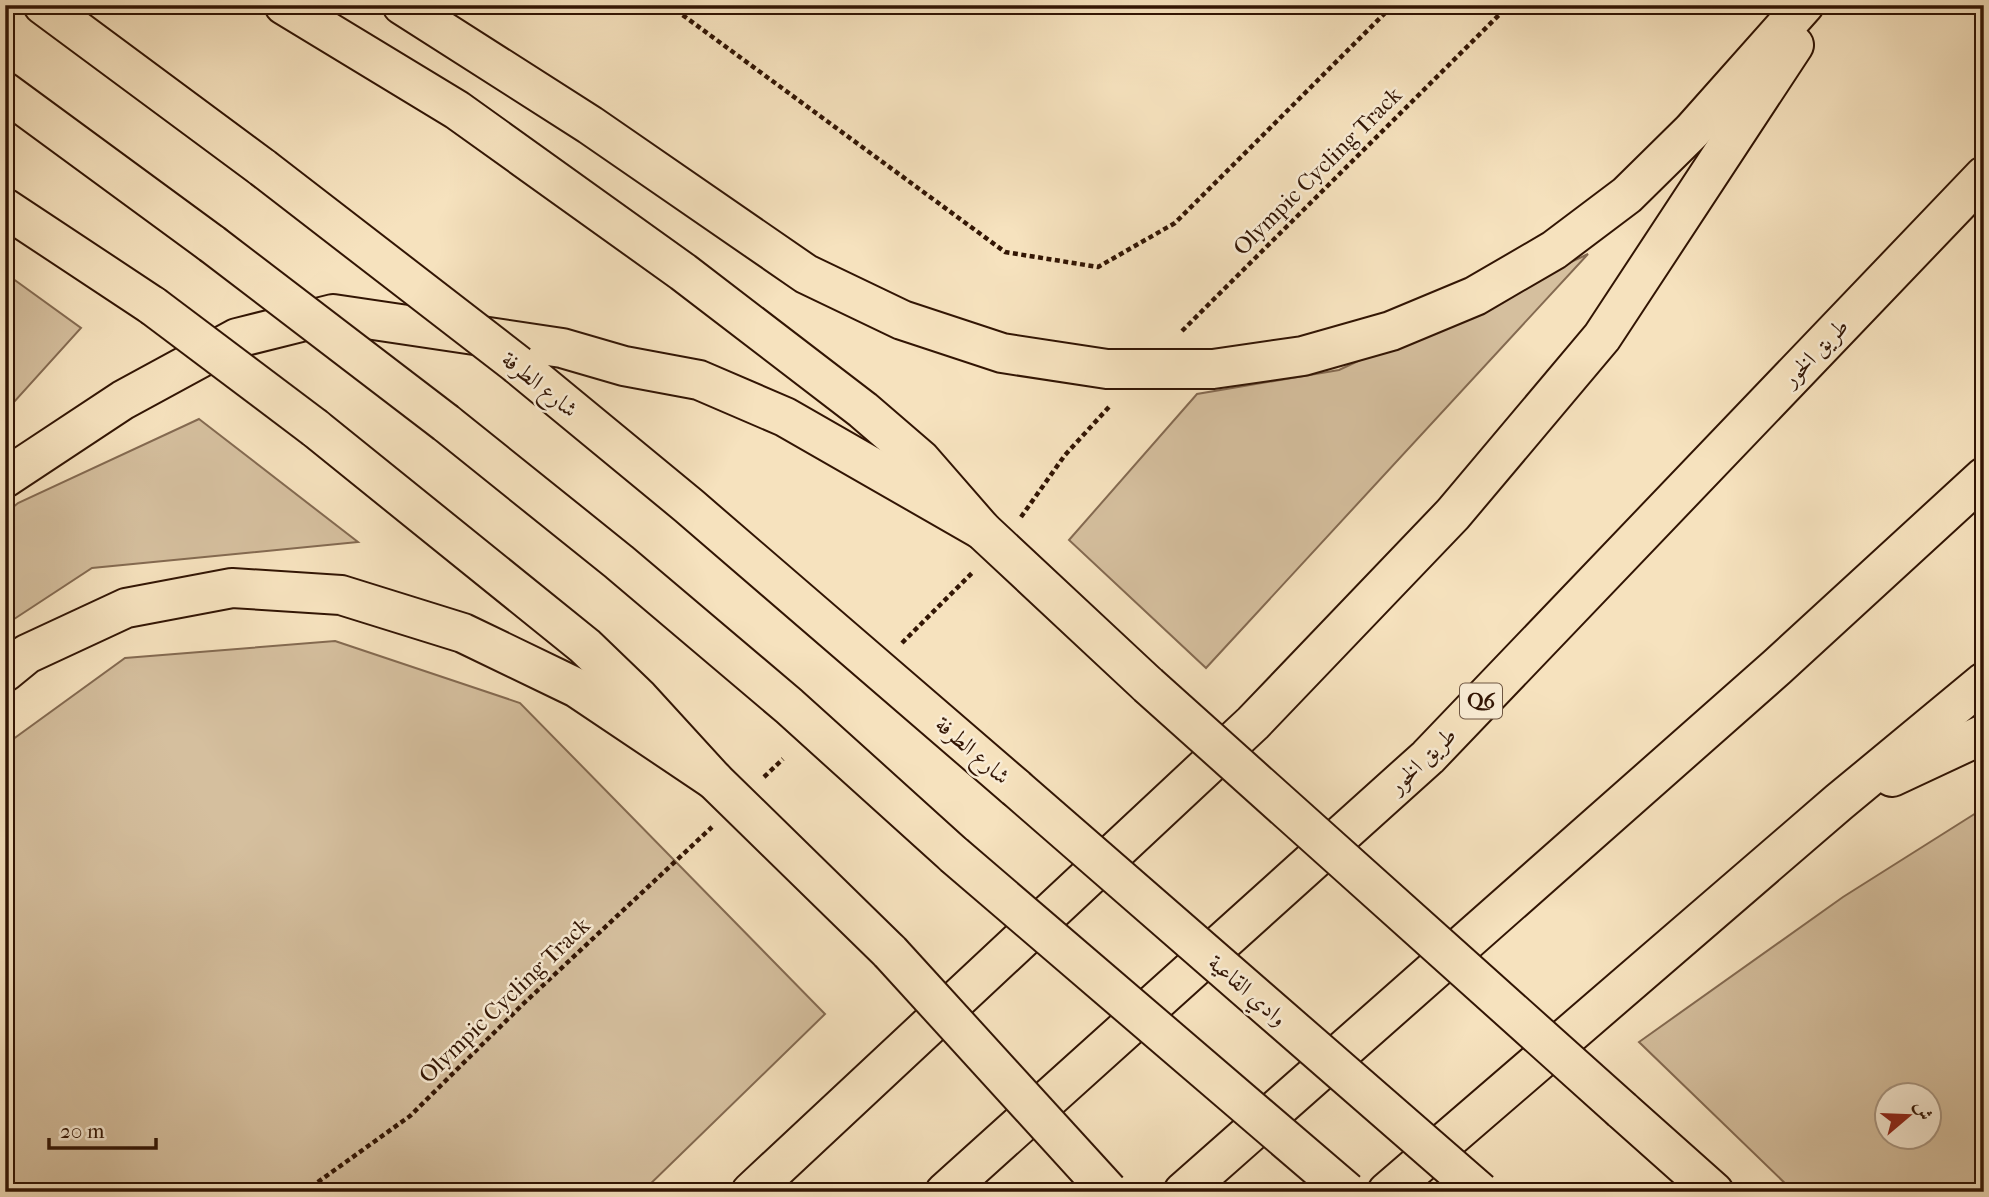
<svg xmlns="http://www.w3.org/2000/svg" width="1989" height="1197" viewBox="0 0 1989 1197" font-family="'IM FELL French Canon',Amiri,serif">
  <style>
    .green { fill: #d5bf9e; stroke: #846a51; stroke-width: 2; fill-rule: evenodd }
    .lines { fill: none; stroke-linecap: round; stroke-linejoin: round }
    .primary-casing { stroke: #321504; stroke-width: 42 }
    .motorway-casing { stroke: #321504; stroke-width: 42 }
    .path { stroke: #321504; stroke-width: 4.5; stroke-dasharray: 5 3.5; stroke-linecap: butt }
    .primary { stroke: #f6e2be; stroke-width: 38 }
    .motorway { stroke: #f6e2be; stroke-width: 38 }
    .primary-bridge-casing { stroke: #321504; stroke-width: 42; stroke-linecap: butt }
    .primary-bridge { stroke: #f6e2be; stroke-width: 38 }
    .labels { text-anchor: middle; stroke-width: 5; stroke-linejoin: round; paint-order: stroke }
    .shield { fill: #f9ecd5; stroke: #6e5643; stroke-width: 2 }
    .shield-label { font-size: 21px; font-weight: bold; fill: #321504 }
    .street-label { font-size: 23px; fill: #321504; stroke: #f9ecd5 }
  </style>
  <rect width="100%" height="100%" fill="#f6e2be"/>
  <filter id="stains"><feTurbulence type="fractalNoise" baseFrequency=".00286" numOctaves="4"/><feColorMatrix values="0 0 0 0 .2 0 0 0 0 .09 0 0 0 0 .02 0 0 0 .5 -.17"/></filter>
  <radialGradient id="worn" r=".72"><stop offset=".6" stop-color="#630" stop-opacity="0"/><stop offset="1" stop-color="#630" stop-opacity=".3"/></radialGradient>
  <g class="green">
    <path d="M1588,254l-382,414 -137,-128 128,-146 142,-24z"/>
    <path d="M5,273l76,55 -76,84z"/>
    <path d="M199,419l159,123 -266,26 -87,57v-111l13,-11z"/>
    <path d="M335,641l185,62 305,311 -183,178h-637v-447l120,-87z"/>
    <path d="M1984,808v384h-190l-155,-150 204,-145zM1888,1096h42v42h-42z"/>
  </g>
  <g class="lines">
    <defs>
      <g id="primary">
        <path d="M43,5l220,163"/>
        <path d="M284,5l173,105 226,162 180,138 58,50 61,70 166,155"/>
        <path d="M5,92l207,152"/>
        <path d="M5,208l148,98"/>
        <path d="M518,365l171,141 327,282"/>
        <path d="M446,423l173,139 170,144 165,149"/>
        <path d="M315,428l270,218 54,52 75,82 176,172"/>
        <path d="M1622,1110l92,82"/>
      </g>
      <g id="motorway">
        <path d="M402,5l188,120 216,149 96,46 100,33 105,16h106l90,-13 88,-25 84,-35 79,-46 73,-55 65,-64 112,-126"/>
        <path d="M5,478l118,-78 114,-62 96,-24 229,34 62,18 75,14 86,37 197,113"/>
        <path d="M5,672l22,-18 99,-46 106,-20 109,7 122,38 114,55 137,92"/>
        <path d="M1892,777l92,-43"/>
        <path d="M751,1192l502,-469 200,-209 149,-177 192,-292"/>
        <path d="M945,1192l483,-435 556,-581"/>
        <path d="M1183,1192l594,-525 207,-190"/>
        <path d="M1387,1192l452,-390 145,-120"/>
      </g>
    </defs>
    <use href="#primary" class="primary-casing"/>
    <use href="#motorway" class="motorway-casing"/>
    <g class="path">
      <path d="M669,5l336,247 93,15 77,-44 218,-218"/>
      <path d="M1182,331l327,-326"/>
      <path d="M1021,517l44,-62 44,-48"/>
      <path d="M902,643l70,-70"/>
      <path d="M764,777l19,-18"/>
      <path d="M304,1192l106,-76 112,-111 190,-178"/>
    </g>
    <use href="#primary" class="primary"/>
    <use href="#motorway" class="motorway"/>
    <defs>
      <g id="primary-bridge">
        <path d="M263,168l255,197"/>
        <path d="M212,244l234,179"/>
        <path d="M153,306l162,122"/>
        <path d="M1148,685l474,425"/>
        <path d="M1016,788l464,404"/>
        <path d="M954,855l393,337"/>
        <path d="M890,952l218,239"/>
      </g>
    </defs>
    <use href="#primary-bridge" class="primary-bridge-casing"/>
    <use href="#primary-bridge" class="primary-bridge"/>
  </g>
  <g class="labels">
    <rect class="shield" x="1460" y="683.5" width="42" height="35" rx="5"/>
    <g class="shield-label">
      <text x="1481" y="708">Q6</text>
    </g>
    <g class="street-label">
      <text transform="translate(1317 171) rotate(-45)" y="8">Olympic Cycling Track</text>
      <text transform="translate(1815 352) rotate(-46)" y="8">طريق الخور</text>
      <text transform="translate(540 384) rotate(39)" y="8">شارع الطرفة</text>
      <text transform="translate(973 750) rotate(41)" y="8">شارع الطرفة</text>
      <text transform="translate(1422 760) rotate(-44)" y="8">طريق الخور</text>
      <text transform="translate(1248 990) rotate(41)" y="8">وادي القاعية</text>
      <text transform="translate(504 1000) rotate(-44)" y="8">Olympic Cycling Track</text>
    </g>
  </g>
  <rect width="1989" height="1197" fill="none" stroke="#f6e2be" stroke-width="28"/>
  <rect x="7" y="7" width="1975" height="1183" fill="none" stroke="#321504" stroke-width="3.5"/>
  <rect x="14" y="14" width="1961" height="1169" fill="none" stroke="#321504" stroke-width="2"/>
  <g transform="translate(1908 1116) rotate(71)"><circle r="33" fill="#f9ecd5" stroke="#a99681" stroke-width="2"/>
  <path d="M0-5L12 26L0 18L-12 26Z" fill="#8f2418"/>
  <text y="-10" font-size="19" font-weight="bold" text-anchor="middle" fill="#321504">ش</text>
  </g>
  <path d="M49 1138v10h107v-10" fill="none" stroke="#321504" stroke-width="3.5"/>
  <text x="60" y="1138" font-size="21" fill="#321504" stroke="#f9ecd5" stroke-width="5" paint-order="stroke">20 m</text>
  <rect width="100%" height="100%" filter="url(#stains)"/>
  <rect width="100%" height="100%" fill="url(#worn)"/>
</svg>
